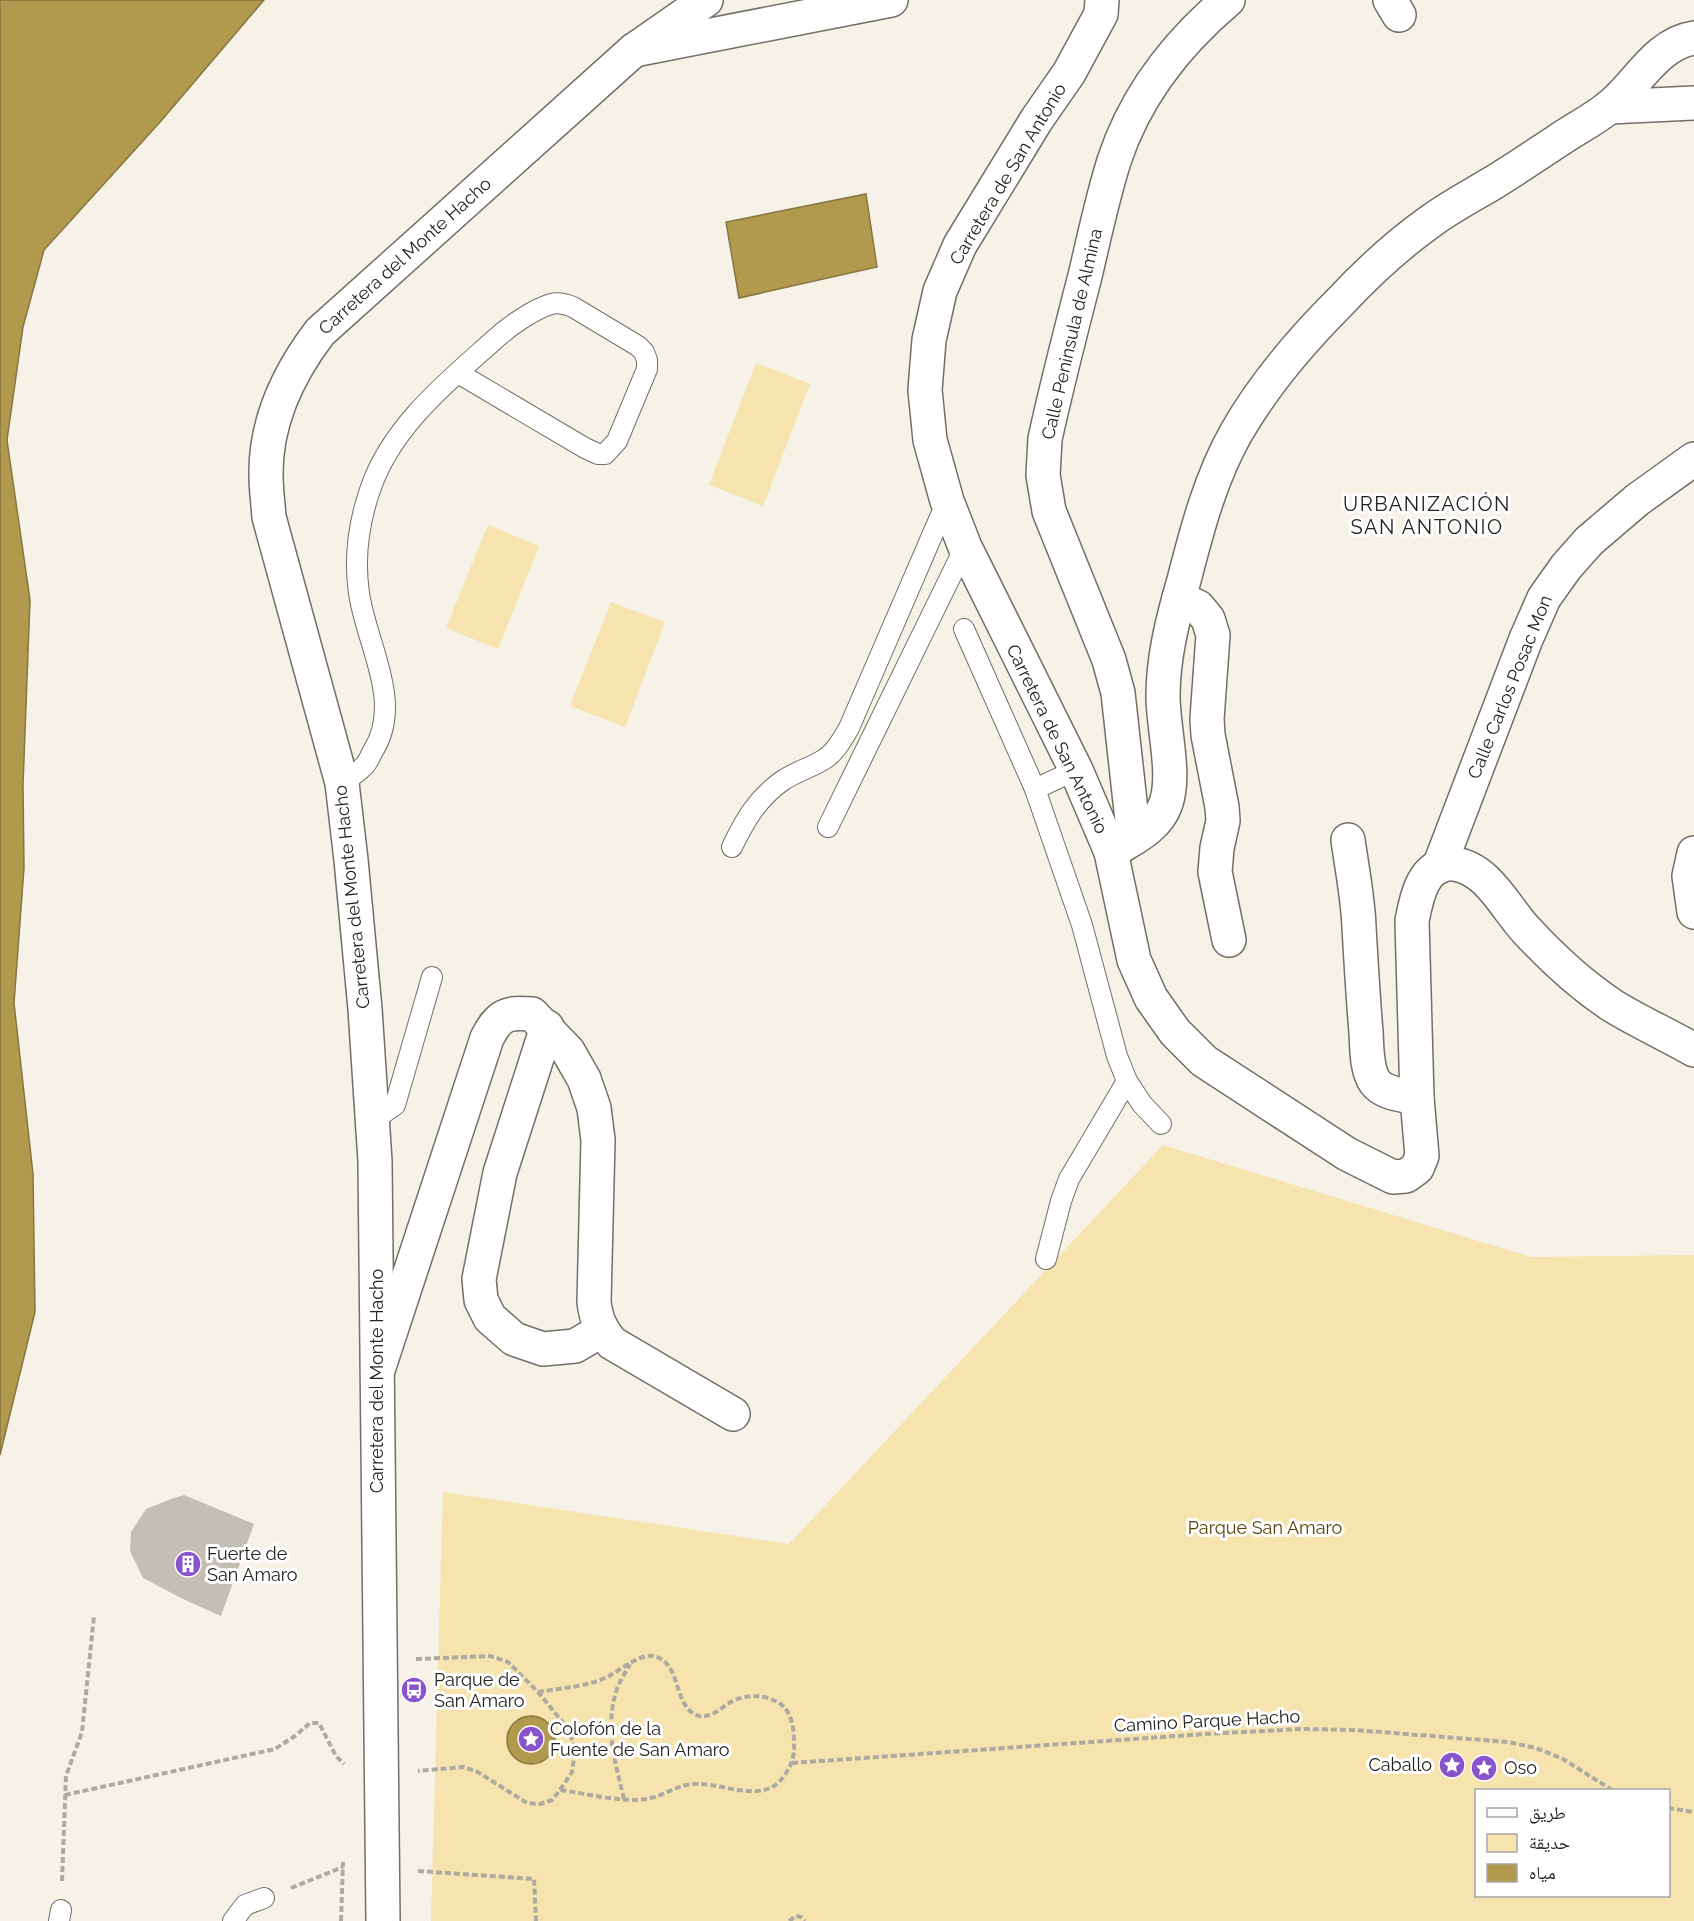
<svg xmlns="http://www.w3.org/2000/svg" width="1694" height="1921" viewBox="0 0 1694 1921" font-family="Raleway,'Noto Naskh Arabic',sans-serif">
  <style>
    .green { fill: #f6e3ad; fill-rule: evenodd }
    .water { fill: #b1994e; stroke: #877640; stroke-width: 1.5 }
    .building { fill: #c3bfb5 }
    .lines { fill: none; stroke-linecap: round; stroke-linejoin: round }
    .lane-casing { stroke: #726f66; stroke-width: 22 }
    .street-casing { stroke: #726f66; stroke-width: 36 }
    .secondary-casing { stroke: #726f66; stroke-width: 36 }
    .path { stroke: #adaaa1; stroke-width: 4; stroke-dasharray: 6 3; stroke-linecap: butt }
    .lane { stroke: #fff; stroke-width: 20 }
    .street { stroke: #fff; stroke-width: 33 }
    .secondary { stroke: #fff; stroke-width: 33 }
    .labels { text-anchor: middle; stroke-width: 6; stroke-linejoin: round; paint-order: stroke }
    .street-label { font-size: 18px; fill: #24231f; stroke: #fff }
    .park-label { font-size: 18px; fill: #564406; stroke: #fff }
    .poi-label { font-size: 18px; fill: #24231f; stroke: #fff; text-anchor: start }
    .neighbourhood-label { font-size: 20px; letter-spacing: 1.5px; fill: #24231f; stroke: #fff }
  </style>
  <rect width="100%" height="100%" fill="#f6f2e7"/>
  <g class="green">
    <path d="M756,363l54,21 -47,122 -54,-21z"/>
    <path d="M488,525l51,21 -41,103 -52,-21z"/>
    <path d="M611,602l54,20 -40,105 -55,-21z"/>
    <path d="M1163,1145l368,112 163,-2v666h-1263l12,-429 346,52zM1476,1790h192v106h-192z"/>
  </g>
  <g class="water">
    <path d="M0,0h264l-103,121 -117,129 -21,77 -16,113 23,160 -7,185 1,83 -10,135 19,171 2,138 -35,143z"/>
    <path d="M866,194l11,73 -138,31 -13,-76z"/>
    <circle cx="531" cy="1740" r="24"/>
  </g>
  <path class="building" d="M184,1495l70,29 -33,92 -38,-17 -40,-21 -13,-27 1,-19 15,-23 25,-10z"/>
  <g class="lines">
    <defs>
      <g id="lane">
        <path d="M964,629l71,160 47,136 35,131 10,25 15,23 19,20"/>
        <path d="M342,783c7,-5 15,-10 21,-16 5,-4 7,-11 10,-16 31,-49 -7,-107 -14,-158 -5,-34 0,-71 11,-103 21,-63 76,-107 123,-149 15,-14 39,-31 58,-37 7,-2 15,0 22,3l65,39 6,6 3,8v9l-30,72 -12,13h-7l-13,-6 -127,-75"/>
        <path d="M1035,789l41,-19"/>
        <path d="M828,827l137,-280"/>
        <path d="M732,847c13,-27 25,-48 50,-66 13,-9 28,-13 41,-21 12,-7 19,-20 26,-32l98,-227"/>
        <path d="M372,1121l23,-16 37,-128"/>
        <path d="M1046,1259l15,-58 8,-22 58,-98"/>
        <path d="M59,1921l2,-11"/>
        <path d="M233,1921l12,-16 19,-7"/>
      </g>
      <g id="street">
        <path d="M1102,0l-1,14 -32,59 -32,46 -77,126 -20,46 -11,49 -4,50 5,50 17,61 18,46 111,223 35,82 23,108 17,38 24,34 29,29 143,93 46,23 13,-1 11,-8 5,-12 -5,-58 -5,-177c4,-22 11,-60 42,-57 34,4 52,45 73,67 26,28 54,54 86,75 26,16 55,29 81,44"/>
        <path d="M1390,0l9,15"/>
        <path d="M634,50l257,-50"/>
        <path d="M1609,107l85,-4"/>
        <path d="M1179,598l19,9 10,12 5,16 -6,84 1,16 14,72 1,14 -6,27 -2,24 14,68"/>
        <path d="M1134,838l-16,-145 -9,-33 -60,-149 -6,-36 2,-36c12,-55 26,-109 40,-163 9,-38 17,-77 29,-115 21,-64 63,-118 114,-161"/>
        <path d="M1348,840c4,29 10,58 11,87 2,35 4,70 7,105 1,15 0,37 9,50 9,12 28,13 42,16"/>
        <path d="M1111,852c21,-13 47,-24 55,-49 10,-29 -3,-75 -3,-107 0,-39 10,-78 21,-116 13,-50 26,-101 52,-147 28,-49 63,-90 103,-130 28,-30 58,-58 92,-82 19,-14 40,-25 60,-37 23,-14 45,-29 68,-44 16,-11 34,-20 49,-32 29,-22 47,-64 86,-70"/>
        <path d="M1694,853l-5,23 5,36"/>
        <path d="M1439,867l87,-228 18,-41 22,-31 23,-26 48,-41 57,-41"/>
        <path d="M547,1027l-47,146 -21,106 2,21 9,18 24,21 29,10 32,-3 27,-16"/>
        <path d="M379,1367l108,-329c12,-23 19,-26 45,-24l36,37 16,28 10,29 4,32 -4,162c2,17 7,28 18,41l121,71"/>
      </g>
      <path id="secondary" d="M383,1921l-8,-760 -10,-152 -14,-149 -9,-77 -73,-266c-1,-14 -3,-28 -3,-41 -1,-54 22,-102 54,-144l314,-282 72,-50"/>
    </defs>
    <use href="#lane" class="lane-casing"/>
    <use href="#street" class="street-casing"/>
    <use href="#secondary" class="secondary-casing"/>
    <g class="path">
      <path d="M416,1659l74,-3 18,6 30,30 31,38 6,20 -3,22 -12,18 -8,10 -12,4 -13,-1 -51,-32 -13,-4 -45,4"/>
      <path d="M538,1692c23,-4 50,-5 71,-16 11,-6 32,-23 45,-20 27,7 19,45 40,58 14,8 26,-6 37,-12 14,-8 34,-8 48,1 13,8 15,26 15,40 1,11 -2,21 -8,30 -19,33 -58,11 -88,11 -19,-1 -33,12 -52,15 -23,4 -62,-6 -86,-9"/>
      <path d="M792,1763l413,-29 97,-5 53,1 153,12 28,6 27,11 49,31"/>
      <path d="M65,1795l210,-46 20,-13 15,-13h9l17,33 8,8"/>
      <path d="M624,1799c-9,-38 -20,-71 -7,-110 3,-9 9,-17 13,-25"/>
      <path d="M1668,1808l26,4"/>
      <path d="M418,1871l116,8 2,42"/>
      <path d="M62,1881l4,-105 16,-44 12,-116"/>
      <path d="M291,1888l52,-21"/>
      <path d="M341,1921l2,-59"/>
      <path d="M789,1921l7,-5 5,1 4,4"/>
    </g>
    <use href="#lane" class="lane"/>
    <use href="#street" class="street"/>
    <use href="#secondary" class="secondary"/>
  </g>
  <defs>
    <symbol id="building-disc" viewBox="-11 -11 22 22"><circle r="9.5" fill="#8853cb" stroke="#fff"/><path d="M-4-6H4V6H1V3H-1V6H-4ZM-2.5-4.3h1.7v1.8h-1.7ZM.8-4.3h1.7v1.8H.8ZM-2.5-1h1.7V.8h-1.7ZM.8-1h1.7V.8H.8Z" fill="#fff"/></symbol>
    <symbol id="bus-disc" viewBox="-11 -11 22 22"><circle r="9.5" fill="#8853cb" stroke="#fff"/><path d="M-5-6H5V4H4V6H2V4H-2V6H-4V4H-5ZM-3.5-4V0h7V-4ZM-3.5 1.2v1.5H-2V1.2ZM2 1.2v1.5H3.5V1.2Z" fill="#fff"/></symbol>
    <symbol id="sight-disc" viewBox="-11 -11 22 22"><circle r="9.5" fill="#8853cb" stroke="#fff"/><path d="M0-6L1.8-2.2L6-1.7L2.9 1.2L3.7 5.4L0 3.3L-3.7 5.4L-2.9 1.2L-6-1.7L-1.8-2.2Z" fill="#fff"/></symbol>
  </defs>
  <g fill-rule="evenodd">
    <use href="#building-disc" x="173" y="1549" width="30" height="30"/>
    <use href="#bus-disc" x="399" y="1675" width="30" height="30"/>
    <use href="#sight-disc" x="516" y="1724" width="30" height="30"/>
    <use href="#sight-disc" x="1437" y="1750" width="30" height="30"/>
    <use href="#sight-disc" x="1469" y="1753" width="30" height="30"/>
  </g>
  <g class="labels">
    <g class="street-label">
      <text transform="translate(1008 174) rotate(-59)" y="6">Carretera de San Antonio</text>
      <text transform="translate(405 256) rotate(-42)" y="6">Carretera del Monte Hacho</text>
      <text transform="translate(1072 334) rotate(-77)" y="6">Calle Peninsula de Almina</text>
      <text transform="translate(1510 687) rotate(-68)" y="6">Calle Carlos Posac Mon</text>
      <text transform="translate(1057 739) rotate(64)" y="6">Carretera de San Antonio</text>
      <text transform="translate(352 897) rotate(-96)" y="6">Carretera del Monte Hacho</text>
      <text transform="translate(377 1381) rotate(-90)" y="6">Carretera del Monte Hacho</text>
      <text transform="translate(1207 1721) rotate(-3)" y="6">Camino Parque Hacho</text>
    </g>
    <g class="park-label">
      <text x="1265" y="1534">Parque San Amaro</text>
    </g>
    <g class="poi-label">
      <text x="207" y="1560">Fuerte de<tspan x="207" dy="21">San Amaro</tspan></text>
      <text x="434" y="1686">Parque de<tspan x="434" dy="21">San Amaro</tspan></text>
      <text x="550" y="1735">Colofón de la<tspan x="550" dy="21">Fuente de San Amaro</tspan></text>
      <text x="1432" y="1771" text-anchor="end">Caballo</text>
      <text x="1504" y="1774">Oso</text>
    </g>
    <g class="neighbourhood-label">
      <text x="1427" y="511">URBANIZACIÓN<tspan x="1427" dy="23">SAN ANTONIO</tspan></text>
    </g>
  </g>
  <rect x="1475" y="1789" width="195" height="108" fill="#ffffff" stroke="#a7a7a5" stroke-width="1.5"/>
  <rect x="1487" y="1808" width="30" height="9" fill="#ffffff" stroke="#a7a7a5" stroke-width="1.5"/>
  <text x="1529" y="1819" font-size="18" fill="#24231f">طريق</text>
  <rect x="1487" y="1834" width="30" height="18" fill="#f6e3ad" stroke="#a7a7a5" stroke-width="1.5"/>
  <text x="1529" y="1849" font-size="18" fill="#24231f">حديقة</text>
  <rect x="1487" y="1864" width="30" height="18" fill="#b1994e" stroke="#a7a7a5" stroke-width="1.5"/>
  <text x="1529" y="1879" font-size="18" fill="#24231f">مياه</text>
</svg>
